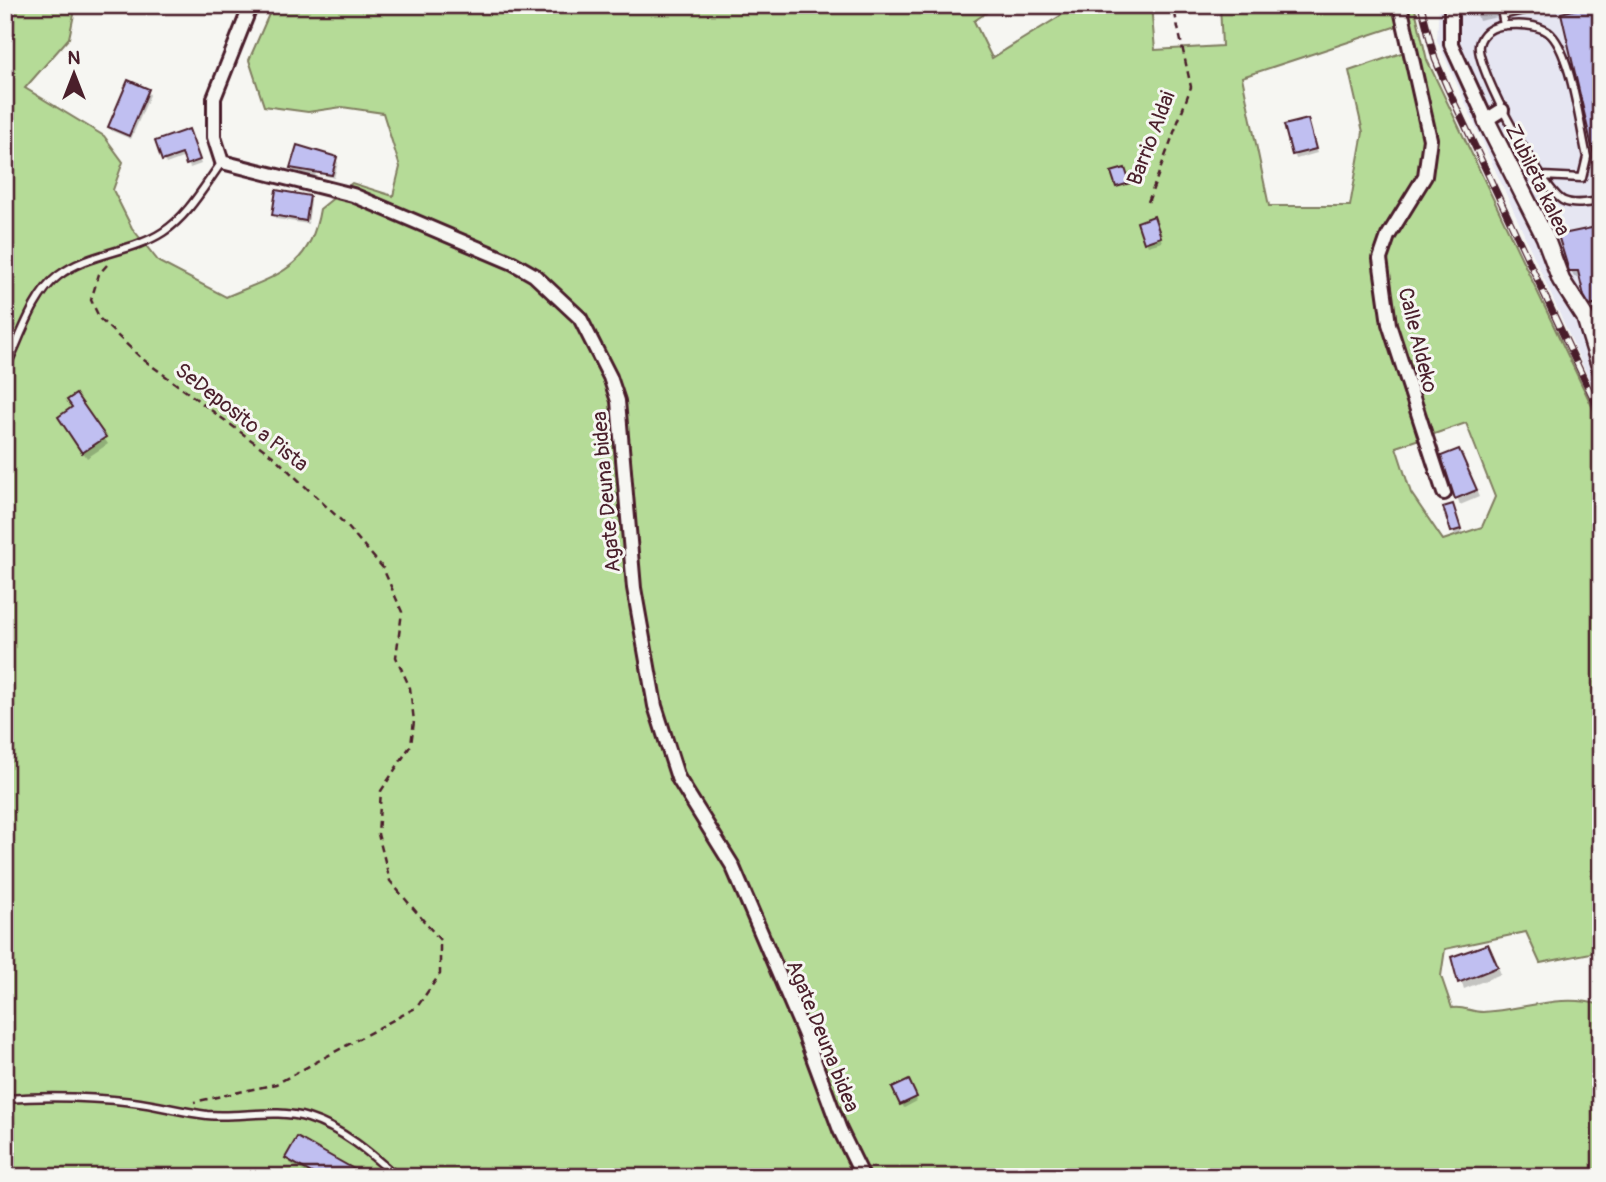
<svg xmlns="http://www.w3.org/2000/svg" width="1606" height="1182" viewBox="0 0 1606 1182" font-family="Pangolin,sans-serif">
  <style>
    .built { fill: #e6e6f2 }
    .green { fill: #b5db97; stroke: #807d61; stroke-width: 2; fill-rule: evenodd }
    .shadow { fill: #0003 }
    .building { fill: #c0bff1; stroke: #4a1f2b; stroke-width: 2 }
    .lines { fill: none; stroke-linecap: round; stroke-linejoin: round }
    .lane-casing { stroke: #4a1f2b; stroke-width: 11 }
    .street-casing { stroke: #4a1f2b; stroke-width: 18 }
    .secondary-casing { stroke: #4a1f2b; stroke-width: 21 }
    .path { stroke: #4a1f2b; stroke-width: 2.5; stroke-dasharray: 7 5; stroke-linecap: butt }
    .lane { stroke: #f6f6f2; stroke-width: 6 }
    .street { stroke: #f6f6f2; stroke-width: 12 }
    .secondary { stroke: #f6f6f2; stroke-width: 16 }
    .rail-casing { stroke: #4a1f2b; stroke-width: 7 }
    .rail { stroke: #f6f6f2; stroke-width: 4.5; stroke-dasharray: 13; stroke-linecap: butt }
    .labels { text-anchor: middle; stroke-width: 6; stroke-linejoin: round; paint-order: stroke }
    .street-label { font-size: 21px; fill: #4a1f2b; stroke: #f6f6f2 }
  </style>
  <rect width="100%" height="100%" fill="#f6f6f2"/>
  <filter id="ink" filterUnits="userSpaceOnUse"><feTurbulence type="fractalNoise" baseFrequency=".0143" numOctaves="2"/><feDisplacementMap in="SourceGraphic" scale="14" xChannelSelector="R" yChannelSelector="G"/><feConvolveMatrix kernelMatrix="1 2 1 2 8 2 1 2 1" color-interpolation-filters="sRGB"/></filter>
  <g filter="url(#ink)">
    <path class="built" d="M1439,5h162v401l-164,-366z"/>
    <path class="green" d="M5,5h71l-7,33 -44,50 79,48 19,26 -10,28 19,38 27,34 67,35c50,-22 84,-27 94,-88l32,-26 41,13 7,-29 -17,-54 -41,-6 -34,5 -44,-6 -15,-46 24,-55h725l-24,16 18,37 86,-53h73l4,45 67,-4 -2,-41h194l13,55 174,365v526l-61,12 -14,-31 -81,17 -4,27 11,32c12,-2 19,4 31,4 41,-2 77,-19 118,-7v172h-1596zM1397,26l7,26 -55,19 14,61 -13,74h-81l-27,-129zM1466,423l29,74 -13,30 -39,13 -32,-47 -15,-46z"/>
    <g class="shadow">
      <path d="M1183,5h17v4h-15z"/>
      <path d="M1474,5h66v3l-61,13z"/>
      <path d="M148,91l2,4 -19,44 -19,-8 -2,-4z"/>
      <path d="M1307,121l10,32 -21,6 -10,-33z"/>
      <path d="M190,135l11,29 -11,4 -5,-11 -19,7 -2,-4z"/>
      <path d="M336,159l2,4 -4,15 -18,-5 -1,4 -21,-6 -2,-4z"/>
      <path d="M309,197l2,4 -3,23 -32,-5 -2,-4z"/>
      <path d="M1156,222l6,20 -14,4 -2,-4z"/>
      <path d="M1601,228v82l-5,2 -11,-17 -4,-17 -7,-1 -4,-7z"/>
      <path d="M64,424l40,14 4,6 -21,14z"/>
      <path d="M1443,457l19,1 17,39 -19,8z"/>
      <path d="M1453,506l9,27 -7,2 -3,-4z"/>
      <path d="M1492,953l9,21 -37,15 -11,-31z"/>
      <path d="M908,1082l9,19 -13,7 -10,-19z"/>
      <path d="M287,1158l71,19h-45l-22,-13z"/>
    </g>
    <g class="building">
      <path d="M1594,5h7v158l-5,1 -35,-151z"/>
      <path d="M128,80l21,9 -20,47 -21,-9z"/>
      <path d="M1308,119l8,30 -24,6 -8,-30z"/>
      <path d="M189,129l11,31 -14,5 -4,-11 -20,7 -7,-20z"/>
      <path d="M297,145l40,12 -5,18 -42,-7z"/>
      <path d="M1125,168l5,15 -14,4 -5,-15z"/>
      <path d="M276,190l34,6 -4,25 -34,-6z"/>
      <path d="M1154,216l7,21 -17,6 -7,-21z"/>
      <path d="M1601,226v77l-11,3 -6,-10 -6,-25h-9l-11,-36z"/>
      <path d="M76,394l30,43 -24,16 -24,-36 14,-10 -5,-7z"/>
      <path d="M1459,449l18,41 -22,9 -14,-43z"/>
      <path d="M1453,504l8,25 -10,3 -8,-25z"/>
      <path d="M1488,944l10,23 -40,16 -7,-26z"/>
      <path d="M909,1080l8,17 -17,8 -8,-17z"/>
      <path d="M297,1137l71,40h-49l-34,-19z"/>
    </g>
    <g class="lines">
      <defs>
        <g id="lane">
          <path d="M1504,25l-2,-10 44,-10"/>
          <path d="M1542,176l40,2 5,-21c-7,-29 -16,-108 -39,-125 -12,-8 -27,-8 -41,-7 -13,1 -25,6 -28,20 -4,22 65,148 85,156 11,5 26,1 37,0"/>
          <path d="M5,369c15,-29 27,-73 53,-93 31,-24 73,-23 105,-44 25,-16 42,-47 59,-70"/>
          <path d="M5,1099c43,-3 85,-2 128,3 25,3 49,10 74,13 34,3 69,-7 101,3 35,11 62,35 89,59"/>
        </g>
        <g id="street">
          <path d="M251,5l-37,93v39l8,25 131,33 160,68 21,12 46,43 30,59 8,24 16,187 21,118 23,72 54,87 72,168 36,97 23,47"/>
          <path d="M1400,5l30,134 -5,37 -37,60 -8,23 9,65 55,169"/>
          <path d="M1451,5v39l35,76 16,-10"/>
        </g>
        <path id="secondary" d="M1486,120l59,117 16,43 24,37 16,52"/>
      </defs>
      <use href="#lane" class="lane-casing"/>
      <use href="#street" class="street-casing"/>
      <use href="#secondary" class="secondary-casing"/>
      <g class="path">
        <path d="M1148,202l43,-115 -18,-82"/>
        <path d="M107,265l-8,9 -8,26 9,19 40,38 134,100 73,69 36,42 19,44 -6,45 14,31 4,33 -3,24 -30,46 -3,43 12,47 50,59v34l-23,33 -141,77 -82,18"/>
      </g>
      <use href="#lane" class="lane"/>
      <use href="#street" class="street"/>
      <use href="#secondary" class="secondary"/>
      <defs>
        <path id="rail" d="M1421,5l14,54 12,28 154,328"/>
      </defs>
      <use href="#rail" class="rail-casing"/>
      <use href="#rail" class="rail"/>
    </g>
  </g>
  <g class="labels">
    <g class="street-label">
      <text transform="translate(1151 138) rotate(-69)" y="7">Barrio Aldai</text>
      <text transform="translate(1538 180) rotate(64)" y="7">Zubileta kalea</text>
      <text transform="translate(1418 340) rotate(76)" y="7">Calle Aldeko</text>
      <text transform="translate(242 417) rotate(38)" y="7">SeDeposito a Pista</text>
      <text transform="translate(606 492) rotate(-95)" y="7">Agate Deuna bidea</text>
      <text transform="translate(823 1036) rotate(68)" y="7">Agate Deuna bidea</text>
    </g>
  </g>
  <rect width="1606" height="1182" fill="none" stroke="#f6f6f2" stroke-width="28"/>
  <rect x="14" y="14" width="1578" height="1154" fill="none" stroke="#4a1f2b" stroke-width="2.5" filter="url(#ink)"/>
  <g transform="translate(74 74)" stroke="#f6f6f2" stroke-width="5" paint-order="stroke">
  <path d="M0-5L12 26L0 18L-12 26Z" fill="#4a1f2b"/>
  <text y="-10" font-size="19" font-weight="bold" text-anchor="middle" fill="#4a1f2b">N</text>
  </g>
</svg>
